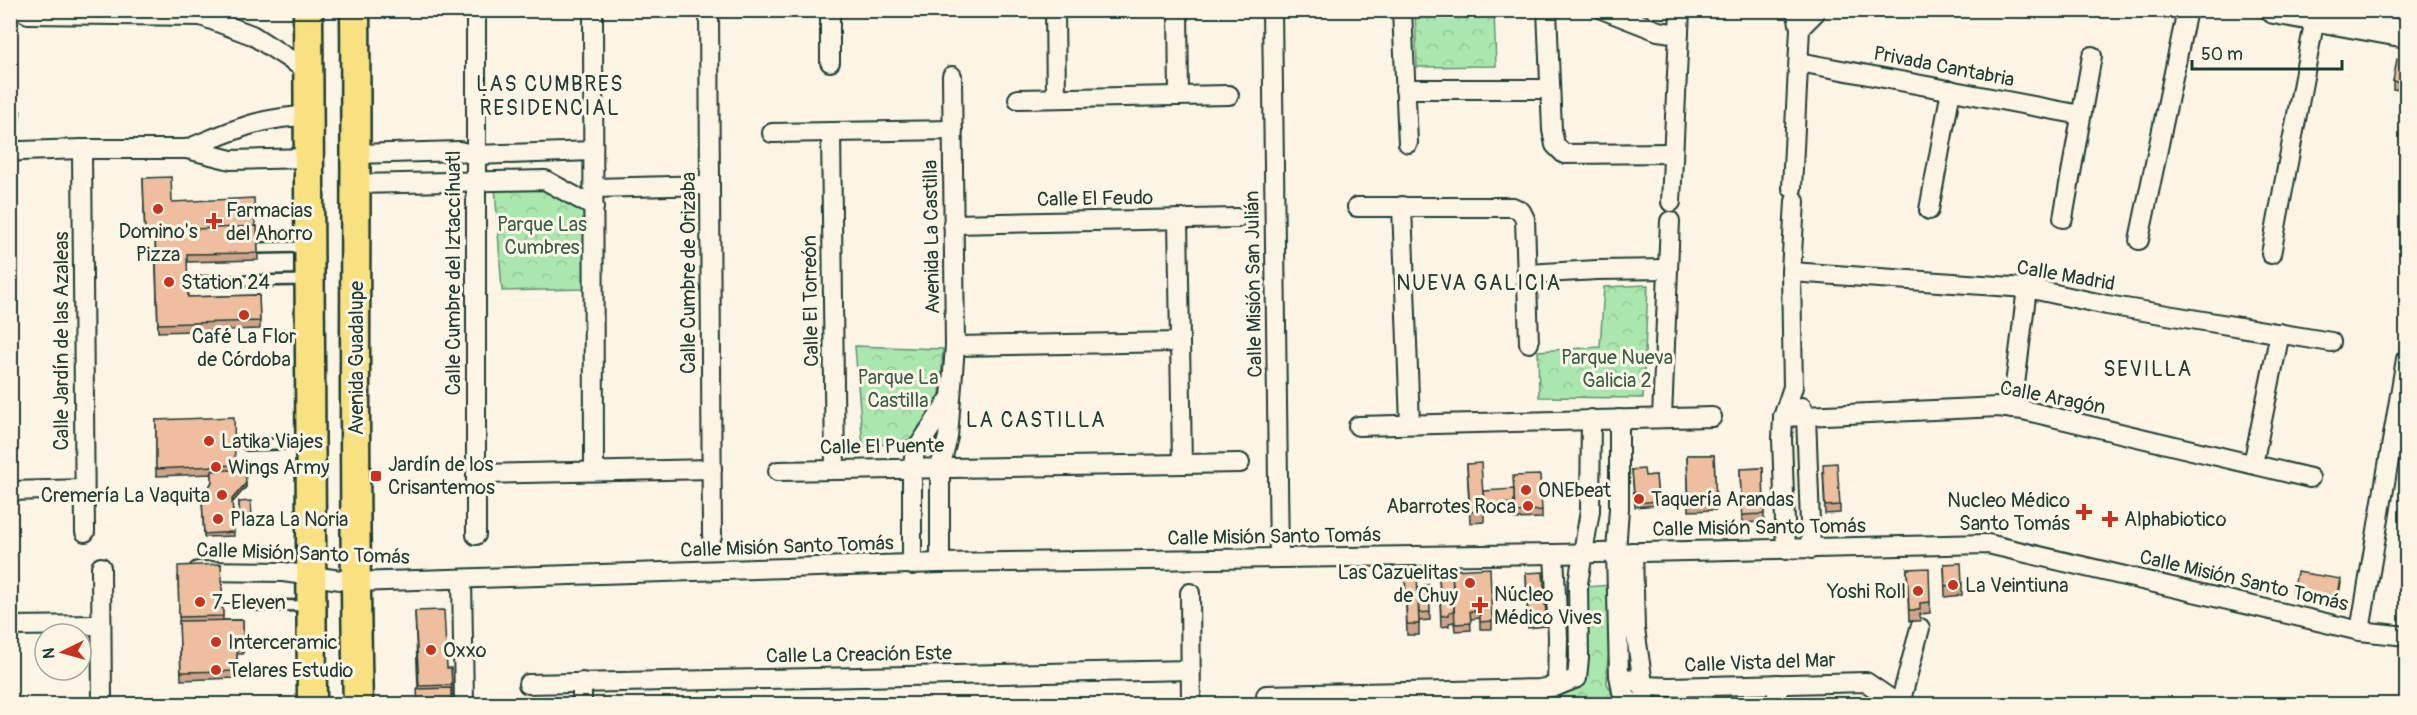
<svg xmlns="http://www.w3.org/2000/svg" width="2417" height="715" viewBox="0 0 2417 715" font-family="Pangolin,sans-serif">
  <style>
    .forest { fill: url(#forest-crowns); stroke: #649271; stroke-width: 1.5 }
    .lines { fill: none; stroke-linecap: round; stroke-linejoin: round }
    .lane-casing { stroke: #1f3d34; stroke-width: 14 }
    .street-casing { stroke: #1f3d34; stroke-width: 22 }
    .secondary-casing { stroke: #1f3d34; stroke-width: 30 }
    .primary-casing { stroke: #1f3d34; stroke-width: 33 }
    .lane { stroke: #fcf5e5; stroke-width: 9 }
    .street { stroke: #fcf5e5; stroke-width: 18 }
    .secondary { stroke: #fcf5e5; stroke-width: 26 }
    .primary { stroke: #f9e181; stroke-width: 28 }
    .wall { fill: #cea389; stroke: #1f3d34; stroke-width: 1.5 }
    .shaded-wall { fill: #a7856f; stroke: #1f3d34; stroke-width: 1.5 }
    .building { fill: #efbe9f; stroke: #1f3d34; stroke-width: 1.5 }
    .poi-dot { fill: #c8321e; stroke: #fcf5e5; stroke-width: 2 }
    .labels { text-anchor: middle; stroke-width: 6; stroke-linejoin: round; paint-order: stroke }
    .street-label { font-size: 20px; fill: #1f3d34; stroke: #fcf5e5 }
    .poi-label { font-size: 20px; fill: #1f3d34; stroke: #fcf5e5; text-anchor: start }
    .park-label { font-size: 20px; fill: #3b5f4c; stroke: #fcf5e5 }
    .neighbourhood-label { font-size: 21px; letter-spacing: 1.5px; fill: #1f3d34; stroke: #fcf5e5 }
  </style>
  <defs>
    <pattern id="forest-crowns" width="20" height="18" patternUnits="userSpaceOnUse" patternTransform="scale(1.5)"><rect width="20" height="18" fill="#aae7ae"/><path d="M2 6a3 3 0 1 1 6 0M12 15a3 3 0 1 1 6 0" fill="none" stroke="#92c796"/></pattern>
  </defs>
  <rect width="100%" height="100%" fill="#fcf5e5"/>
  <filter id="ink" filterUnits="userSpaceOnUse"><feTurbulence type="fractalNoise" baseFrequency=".0167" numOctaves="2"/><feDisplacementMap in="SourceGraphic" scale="12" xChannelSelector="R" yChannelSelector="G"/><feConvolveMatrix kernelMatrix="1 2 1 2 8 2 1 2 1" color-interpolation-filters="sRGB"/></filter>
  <g filter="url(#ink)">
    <g class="forest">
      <path d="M1415,11h79l2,55 -79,1z"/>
      <path d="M11,108l10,3 -4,31 -6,1z"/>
      <path d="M544,184l41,28 -1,77 -82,2 -7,-104z"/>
      <path d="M1648,285l-5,113 -104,-1 -1,-46 62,-4 4,-60z"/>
      <path d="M855,346l88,3 -3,46 -27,44 -50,9z"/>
      <path d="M1613,585v45l-6,36v18l12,20h-70v-12l18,-7 17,-98z"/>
    </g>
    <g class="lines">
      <defs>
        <g id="lane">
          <path d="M258,248l49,-1"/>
          <path d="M194,282l112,-2"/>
          <path d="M247,445l61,-2"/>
          <path d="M256,605l52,1"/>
        </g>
        <g id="street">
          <path d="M20,10l8,4 173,2 20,-6"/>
          <path d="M476,10v525"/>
          <path d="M593,10l1,461"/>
          <path d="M709,10l3,526"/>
          <path d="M830,10v52"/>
          <path d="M1055,10l1,88"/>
          <path d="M1178,10l1,86"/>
          <path d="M1272,10l7,548"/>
          <path d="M1402,10l6,133"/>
          <path d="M1547,10l5,120 3,15 9,9 109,-1"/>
          <path d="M1604,10l54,21 21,3"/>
          <path d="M201,16l51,19 56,36"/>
          <path d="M1800,28l14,-14 1,-4"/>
          <path d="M1799,62l282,53"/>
          <path d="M1405,89h145"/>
          <path d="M1018,99l211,-4"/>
          <path d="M831,132l4,338"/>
          <path d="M772,133l181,-3"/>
          <path d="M82,149l3,383"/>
          <path d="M187,149c42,-17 75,-33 122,-33"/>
          <path d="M10,153l11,-2 61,-2h105l44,11 78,-2"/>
          <path d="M356,154l103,-3 17,4 117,-4"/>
          <path d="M357,184l188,-4 49,27"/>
          <path d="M594,188l116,-3"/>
          <path d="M1792,188l8,-160 -4,-18"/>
          <path d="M1671,202l9,-192"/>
          <path d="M1402,206l8,218"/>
          <path d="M1357,207h156l8,4 4,8 4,124"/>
          <path d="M1929,210l22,-120"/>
          <path d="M2063,218l29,-162"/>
          <path d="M1178,219l4,245"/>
          <path d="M953,224l284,-6"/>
          <path d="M2139,240l48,-230"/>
          <path d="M2271,254l44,-236"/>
          <path d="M1791,272l236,16 80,17 224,37"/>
          <path d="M1527,274l70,-4 71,-1"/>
          <path d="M955,346l225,-4"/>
          <path d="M1802,407l4,9 5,133"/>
          <path d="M2012,409l15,-121"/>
          <path d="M1783,417l215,-10 25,3 287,68"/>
          <path d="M1662,418l8,-197"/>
          <path d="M1619,419v89l-3,44 3,123 3,17 10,12"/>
          <path d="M1358,426l354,-9"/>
          <path d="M2253,464l27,-131"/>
          <path d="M778,471l462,-8"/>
          <path d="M476,474l236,-5"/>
          <path d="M10,491l74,-2"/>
          <path d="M1786,550l-4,-111 1,-22 10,-30 -2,-115 4,-71"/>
          <path d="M1633,552l2,77 11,75"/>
          <path d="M1554,554l4,83 -1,49"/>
          <path d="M940,563v-95l8,-31 7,-91 -3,-270"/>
          <path d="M912,565v-96l3,-17 34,-52"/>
          <path d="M101,567l1,137"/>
          <path d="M198,571l85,1 72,10 585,-19 614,-9 434,-10 372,87 46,5"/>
          <path d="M462,579l2,125"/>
          <path d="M1190,593l1,111"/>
          <path d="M10,626l91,-1"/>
          <path d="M2360,631l46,-272"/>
          <path d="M1619,675l25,11 25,1 197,-5 32,22"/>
          <path d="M582,682v22"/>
          <path d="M528,684l663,-14"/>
          <path d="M1777,684v20"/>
          <path d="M1266,695l273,-6 18,-3 20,-8 2,-20 -1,-75 12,-72 1,-92"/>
          <path d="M1900,704l20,-76"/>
        </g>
        <path id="secondary" d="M2274,10l132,24"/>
        <g id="primary">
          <path d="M308,10l4,694"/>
          <path d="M355,10c2,232 -3,463 3,694"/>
        </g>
      </defs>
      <use href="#lane" class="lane-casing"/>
      <use href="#street" class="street-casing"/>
      <use href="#secondary" class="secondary-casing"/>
      <use href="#primary" class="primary-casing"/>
      <use href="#lane" class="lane"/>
      <use href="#street" class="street"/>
      <use href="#secondary" class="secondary"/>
      <use href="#primary" class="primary"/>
    </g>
    <g class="wall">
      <path d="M2406,61v30l-13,-2v-8z"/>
      <path d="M143,178l29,24 85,24 1,34 -71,2 1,35 71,-2 1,34 -102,3 -3,-94 -10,1z"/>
      <path d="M156,420l79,45v5l11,17 -14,16 2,33 -30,1 -2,-38 10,-17v-8l-56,2z"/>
      <path d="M1687,455h27l2,55 -27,1z"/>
      <path d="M1467,464l17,47v11l-14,1z"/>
      <path d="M1763,468l1,54 -22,1 -2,-54z"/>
      <path d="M1632,470l13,6 11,-1 2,30 -23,2z"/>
      <path d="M1823,471l17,34v8l-15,1z"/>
      <path d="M1484,491l58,19v8l-27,1 -1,-13 -28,3z"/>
      <path d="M239,502l13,17v4l-12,1z"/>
      <path d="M221,564l2,56h20v34h-6v24l-56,2 -3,-104z"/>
      <path d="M1944,564l18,20v11l-17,2z"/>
      <path d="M1907,569l23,33v11l-10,1v7h-11z"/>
      <path d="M1405,573l13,15h5l6,-3 1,35 -11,1v14h-12z"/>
      <path d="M1526,573l20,42v11l-18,2z"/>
      <path d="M1439,574l53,47v8h-12v-11l-10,1 1,11 -16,1 -1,-9 -5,1v3l-8,1z"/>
      <path d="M2341,583l-4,21 -44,-8v-4z"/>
      <path d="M415,611l32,57 5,17v11l-34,-7z"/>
    </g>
    <path class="shaded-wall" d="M246,483v4l-14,16v-4z"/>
    <g class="building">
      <path d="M2397,59l9,2v23l-13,-3z"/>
      <path d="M171,177l1,25 82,-4 1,29 -100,4v4h-10l-2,-57z"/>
      <path d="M257,226l1,27 -71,1 1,43 71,-2 1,26 -102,3 -3,-93z"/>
      <path d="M234,417l1,48 -79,4v-49z"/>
      <path d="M1687,455h27l2,48h-27z"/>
      <path d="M1481,463l3,48 -14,1 -3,-48z"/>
      <path d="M1837,463l3,42 -15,1 -2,-42z"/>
      <path d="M1763,468l1,46 -22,1 -2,-46z"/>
      <path d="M245,469l1,14 -14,16 2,33 -30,2 -2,-35 10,-17v-11z"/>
      <path d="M1644,469l1,7 11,-1 2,26 -23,2 -3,-33z"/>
      <path d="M1540,475l2,35 -27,2 -2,-36z"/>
      <path d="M1514,489v14l-28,2 -2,-14z"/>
      <path d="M251,501l1,18 -12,1 -1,-18z"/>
      <path d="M1961,563l1,21 -17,2 -1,-22z"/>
      <path d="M221,564l2,52 -44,1 -1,-51z"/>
      <path d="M1490,568l2,53 -12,1v-11h-10l1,12 -16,1 -3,-54z"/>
      <path d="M1929,568l1,34 -10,1v7h-11l-2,-41z"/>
      <path d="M1543,572l3,43 -18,2 -2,-44z"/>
      <path d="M2297,572l44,7 -4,21 -44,-8z"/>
      <path d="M1405,573h12l2,51h-12z"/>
      <path d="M1452,573l2,38 -5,1v3l-8,1 -2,-42z"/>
      <path d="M1424,585h5l1,27 -11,1 -1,-25h5z"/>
      <path d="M444,610l3,58h4l1,17 -33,1 -4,-75z"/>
      <path d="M243,620v27h-6v24l-56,1 -2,-51z"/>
      <path d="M451,688v17h-33l-1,-16z"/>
    </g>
  </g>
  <g class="poi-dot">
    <circle cx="158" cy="209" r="6"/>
    <path d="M211 212h6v6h6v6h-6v6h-6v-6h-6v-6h6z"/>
    <circle cx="169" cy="282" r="6"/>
    <circle cx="244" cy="315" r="6"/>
    <circle cx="209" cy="441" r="6"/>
    <circle cx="216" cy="467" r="6"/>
    <rect x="370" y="470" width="12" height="12" rx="3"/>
    <circle cx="1526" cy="490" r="6"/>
    <circle cx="222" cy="495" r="6"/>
    <circle cx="1639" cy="499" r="6"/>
    <circle cx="1528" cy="506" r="6"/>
    <path d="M2081 503h6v6h6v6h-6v6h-6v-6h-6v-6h6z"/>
    <circle cx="218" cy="519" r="6"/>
    <path d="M2107 510h6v6h6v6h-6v6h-6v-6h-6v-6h6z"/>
    <circle cx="1470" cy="583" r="6"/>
    <circle cx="1953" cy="585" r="6"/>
    <circle cx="1918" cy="591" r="6"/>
    <circle cx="200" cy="602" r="6"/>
    <path d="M1477 596h6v6h6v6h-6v6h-6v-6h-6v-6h6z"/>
    <circle cx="216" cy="642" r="6"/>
    <circle cx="431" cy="650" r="6"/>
    <circle cx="216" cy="670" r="6"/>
  </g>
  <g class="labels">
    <g class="street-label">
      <text transform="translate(1944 66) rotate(11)" y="7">Privada Cantabria</text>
      <text transform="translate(1095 198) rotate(-1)" y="7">Calle El Feudo</text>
      <text transform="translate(931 237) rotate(-91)" y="7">Avenida La Castilla</text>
      <text transform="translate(453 273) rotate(-90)" y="7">Calle Cumbre del Iztaccíhuatl</text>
      <text transform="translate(688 273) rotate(-90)" y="7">Calle Cumbre de Orizaba</text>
      <text transform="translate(2066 275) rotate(10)" y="7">Calle Madrid</text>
      <text transform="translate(1253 284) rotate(-91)" y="7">Calle Misión San Julián</text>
      <text transform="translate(810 301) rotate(-91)" y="7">Calle El Torreón</text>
      <text transform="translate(61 341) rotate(-90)" y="7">Calle Jardín de las Azaleas</text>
      <text transform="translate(356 358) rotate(-90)" y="7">Avenida Guadalupe</text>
      <text transform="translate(2053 397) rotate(11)" y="7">Calle Aragón</text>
      <text transform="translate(882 446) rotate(-1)" y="7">Calle El Puente</text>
      <text transform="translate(1759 527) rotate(-1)" y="7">Calle Misión Santo Tomás</text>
      <text transform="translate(1274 536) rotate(-1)" y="7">Calle Misión Santo Tomás</text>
      <text transform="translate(787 546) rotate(-2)" y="7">Calle Misión Santo Tomás</text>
      <text transform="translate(303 553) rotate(2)" y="7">Calle Misión Santo Tomás</text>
      <text transform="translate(2244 580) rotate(13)" y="7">Calle Misión Santo Tomás</text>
      <text transform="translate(859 654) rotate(-1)" y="7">Calle La Creación Este</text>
      <text transform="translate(1760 662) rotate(-2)" y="7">Calle Vista del Mar</text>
    </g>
    <g class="poi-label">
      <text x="226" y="217">Farmacias<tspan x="226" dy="23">del Ahorro</tspan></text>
      <text x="158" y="238" text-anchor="middle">Domino's<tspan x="158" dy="23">Pizza</tspan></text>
      <text x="181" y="289">Station 24</text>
      <text x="244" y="343" text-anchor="middle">Café La Flor<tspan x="244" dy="23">de Córdoba</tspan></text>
      <text x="221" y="448">Latika Viajes</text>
      <text x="388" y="471">Jardín de los<tspan x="388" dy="23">Crisantemos</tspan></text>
      <text x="228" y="474">Wings Army</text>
      <text x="1538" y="497">ONEbeat</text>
      <text x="210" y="502" text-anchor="end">Cremería La Vaquita</text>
      <text x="1651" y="506">Taquería Arandas</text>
      <text x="2070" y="507" text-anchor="end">Nucleo Médico<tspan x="2070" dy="23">Santo Tomás</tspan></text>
      <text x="1516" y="513" text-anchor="end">Abarrotes Roca</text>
      <text x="230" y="526">Plaza La Noria</text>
      <text x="2124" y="526">Alphabiotico</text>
      <text x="1458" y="579" text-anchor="end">Las Cazuelitas<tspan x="1458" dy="23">de Chuy</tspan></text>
      <text x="1965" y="592">La Veintiuna</text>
      <text x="1906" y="598" text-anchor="end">Yoshi Roll</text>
      <text x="1494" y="601">Núcleo<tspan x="1494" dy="23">Médico Vives</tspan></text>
      <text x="212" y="609">7-Eleven</text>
      <text x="228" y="649">Interceramic</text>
      <text x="443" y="657">Oxxo</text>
      <text x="228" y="677">Telares Estudio</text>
    </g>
    <g class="park-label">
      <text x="542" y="231">Parque Las<tspan x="542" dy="23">Cumbres</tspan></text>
      <text x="1617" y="364">Parque Nueva<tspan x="1617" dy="23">Galicia 2</tspan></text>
      <text x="898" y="384">Parque La<tspan x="898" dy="23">Castilla</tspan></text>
    </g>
    <g class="neighbourhood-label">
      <text x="550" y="91">LAS CUMBRES<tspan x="550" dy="24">RESIDENCIAL</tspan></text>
      <text x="1479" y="290">NUEVA GALICIA</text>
      <text x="2148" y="376">SEVILLA</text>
      <text x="1036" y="427">LA CASTILLA</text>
    </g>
  </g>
  <rect width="2417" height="715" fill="none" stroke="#fcf5e5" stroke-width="36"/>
  <rect x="18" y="18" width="2381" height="679" fill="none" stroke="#1f3d34" stroke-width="2" filter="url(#ink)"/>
  <g transform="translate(63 652) rotate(265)"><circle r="28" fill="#fcf5e5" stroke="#a4ab9e" stroke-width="1.5"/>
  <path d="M0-4.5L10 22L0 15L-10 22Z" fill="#c8321e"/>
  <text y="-9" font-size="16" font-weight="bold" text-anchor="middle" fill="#1f3d34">N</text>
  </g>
  <path d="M2192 60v9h150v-9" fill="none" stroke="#1f3d34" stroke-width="3"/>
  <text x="2201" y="60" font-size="18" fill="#1f3d34" stroke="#fcf5e5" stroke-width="4.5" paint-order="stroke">50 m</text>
</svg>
